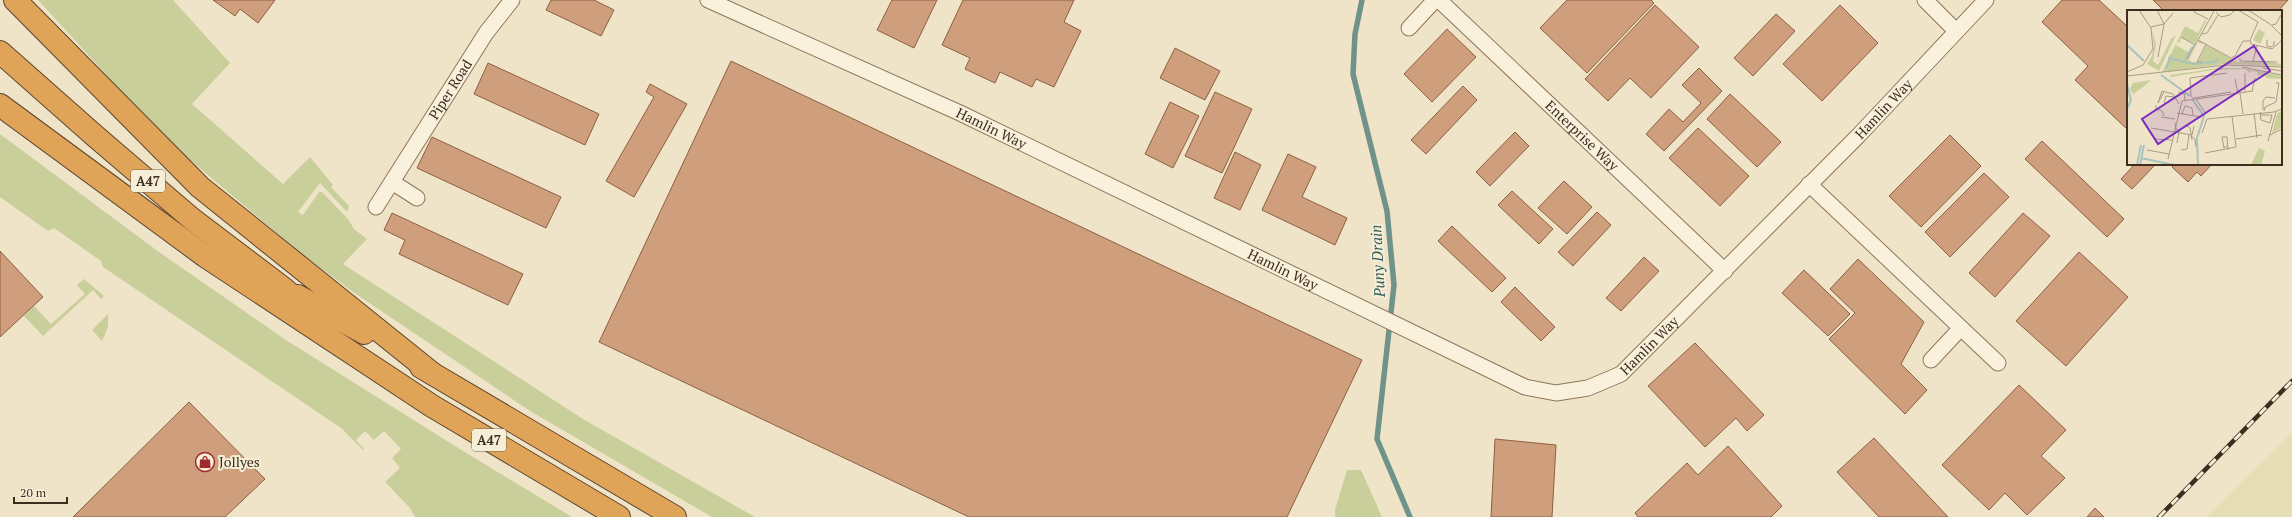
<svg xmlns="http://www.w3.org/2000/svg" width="2292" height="517" viewBox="0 0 2292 517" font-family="'PT Serif',serif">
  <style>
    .farmland { fill: #e6deb5 }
    .green { fill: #c9cf9b }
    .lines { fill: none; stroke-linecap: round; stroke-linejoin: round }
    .stream { stroke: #6f938a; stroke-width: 5.5 }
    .building { fill: #cf9f7d; stroke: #8d5f41 }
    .street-casing { stroke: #8d765c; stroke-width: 17 }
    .highway-casing { stroke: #5b4430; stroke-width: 24 }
    .street { stroke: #faf1dc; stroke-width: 15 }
    .highway { stroke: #e0a458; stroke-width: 22 }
    .rail-casing { stroke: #3d2e20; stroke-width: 4.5 }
    .rail { stroke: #f7eed8; stroke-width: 3; stroke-dasharray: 9; stroke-linecap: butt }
    .labels { text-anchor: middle; stroke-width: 4; stroke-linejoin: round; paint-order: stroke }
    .shield { fill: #f7eed8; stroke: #756857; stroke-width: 1 }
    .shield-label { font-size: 13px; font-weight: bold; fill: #3d2e20 }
    .street-label { font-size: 14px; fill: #3d2e20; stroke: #f7eed8 }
    .poi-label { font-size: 14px; fill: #3d2e20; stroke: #f7eed8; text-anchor: start }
    .water-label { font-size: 15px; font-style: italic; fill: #2f5d5a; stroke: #f7eed8 }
    .inset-river { fill: none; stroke: #a9c4bc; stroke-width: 2 }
    .inset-road { fill: none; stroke: #a89b85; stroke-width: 1 }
    .view { fill: #7b2cbf; fill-opacity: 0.15; stroke: #7b2cbf; stroke-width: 2 }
    .inset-edge { fill: none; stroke: #3d2e20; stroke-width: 2 }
  </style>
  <rect width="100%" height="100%" fill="#f0e4c8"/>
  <path class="farmland" d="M2292,432v85h-86z"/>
  <g class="green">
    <path d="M38,0h135l57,63 -38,41 91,80 27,-27 23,28 -2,2 18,19 -2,6 -27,-29 -22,29 5,3 16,-23h3l26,27 6,10 13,10 -24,25 240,155 172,98h-43l-182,-106 -177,-119 -51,-38 -137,-115z"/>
    <path d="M0,134l159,118 127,88 169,106 117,71h-157l-5,-9 -25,-26 15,-14 -8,-10 9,-9 -17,-18 -10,9 -9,-9 -9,9 8,9 -1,1 -22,-22 -238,-161 -2,-6 -47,-33 -6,3 -48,-34z"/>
    <path d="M84,279l20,17 -3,3 -8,-9 -50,46 -19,-20 10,-10 17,18 34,-30 -8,-9z"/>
    <path d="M108,314v13l-6,14 -10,-11z"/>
    <path d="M1347,470h14l21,47h-47v-7z"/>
  </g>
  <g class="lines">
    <path class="stream" d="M1362,0l-7,34 -2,40 34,137 7,74 -17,154 33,78"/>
  </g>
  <g class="building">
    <path d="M213,0h62l-17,23 -18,-14 -5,7z"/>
    <path d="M551,0h43l20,10 -13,26 -55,-26z"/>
    <path d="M892,0h45l-23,48 -37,-18z"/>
    <path d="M963,0h111l-10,22 17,9 -27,56 -18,-8 -4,8 -32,-15 -5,11 -30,-14 5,-11 -28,-13z"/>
    <path d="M1567,0h84l3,3 -67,70 -47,-45z"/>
    <path d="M2062,0h37l29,27v103l-53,-50 13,-14 -46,-44z"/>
    <path d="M2153,0h135l-10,11h-114z"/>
    <path d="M1655,5l44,42 -48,51 -21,-20 -22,23 -23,-22z"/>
    <path d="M1840,5l38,38 -56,58 -39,-37z"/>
    <path d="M1776,14l19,17 -42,45 -19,-18z"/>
    <path d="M1447,29l29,28 -44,45 -28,-28z"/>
    <path d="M1175,48l45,23 -15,29 -45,-22z"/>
    <path d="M731,61l631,299 -75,157h-318l-370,-175z"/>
    <path d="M488,63l111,51 -14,31 -111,-51z"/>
    <path d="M1699,68l23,23 -58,60 -18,-17 23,-25 14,13 18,-19 -19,-18z"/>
    <path d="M650,84l37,20 -53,93 -28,-16 48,-84 -8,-5z"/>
    <path d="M1463,86l14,14 -51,54 -15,-14z"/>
    <path d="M1215,92l37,17 -30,64 -37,-17z"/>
    <path d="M1730,94l51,48 -24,25 -50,-48z"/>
    <path d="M1170,102l29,14 -26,52 -28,-14z"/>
    <path d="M1698,128l51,48 -29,30 -51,-48z"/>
    <path d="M1515,132l14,14 -39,40 -14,-14z"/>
    <path d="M1950,135l31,31 -60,61 -32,-31z"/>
    <path d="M432,137l129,60 -15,31 -129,-60z"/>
    <path d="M2042,141l82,78 -17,18 -82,-78z"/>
    <path d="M1235,152l26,13 -21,45 -26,-12z"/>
    <path d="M1288,154l28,13 -14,30 45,21 -12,27 -73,-35z"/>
    <path d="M2135,164h21l-24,25 -11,-10z"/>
    <path d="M2174,164h38l-11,12 -4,-4 -9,10 -16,-15z"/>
    <path d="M1984,173l25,24 -59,60 -25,-25z"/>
    <path d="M1564,181l28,26 -25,27 -29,-26z"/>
    <path d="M1512,191l41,38 -14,15 -41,-39z"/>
    <path d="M1597,212l14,13 -38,41 -15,-14z"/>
    <path d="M392,213l131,61 -15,31 -109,-51 6,-14 -21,-10z"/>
    <path d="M2023,213l27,23 -55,61 -26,-24z"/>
    <path d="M1452,226l54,52 -14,14 -54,-51z"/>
    <path d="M0,251l43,46 -43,40z"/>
    <path d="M2079,252l49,45 -62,69 -50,-45z"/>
    <path d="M1644,257l15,14 -38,40 -15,-13z"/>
    <path d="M1858,259l66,63 -23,42 26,26 -22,24 -76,-75 26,-26 -25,-24z"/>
    <path d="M1804,270l46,44 -22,22 -46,-43z"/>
    <path d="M1515,287l40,40 -14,14 -40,-39z"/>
    <path d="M1695,343l69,72 -17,16 -11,-13 -31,29 -57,-61z"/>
    <path d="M2019,385l47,45 -25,26 24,22 -38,37 -22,-22 -16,17 -47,-45z"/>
    <path d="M189,402l76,77 -40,38h-152z"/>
    <path d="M1874,438l74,79h-69l-42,-45z"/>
    <path d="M1495,439l61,6 -4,72h-61z"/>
    <path d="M1728,446l54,60 -11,11h-133l-3,-4 52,-50 11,12z"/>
    <path d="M2095,508l9,9h-17z"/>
  </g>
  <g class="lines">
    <defs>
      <g id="street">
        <path id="s1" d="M708,0l252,113 565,274 31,6 32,-5 33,-14 238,-239 127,-135"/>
        <path id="s2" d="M1439,0l286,271"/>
        <path d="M1925,0l31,31"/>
        <path d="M1409,28l26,-28"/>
        <path d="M392,182l25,16"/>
        <path d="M1809,184l189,179"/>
        <path id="s3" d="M376,207l110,-174 26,-33"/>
        <path d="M1931,360l29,-31"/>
      </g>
      <g id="highway">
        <path d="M15,0l185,187 233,187"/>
        <path d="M0,52l95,84 97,83 91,69 27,24"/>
        <path d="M0,105l205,151 227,150 187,111"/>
        <path d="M298,296l66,37"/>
        <path d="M421,367l254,150"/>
      </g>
    </defs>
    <use href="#street" class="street-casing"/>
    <use href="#highway" class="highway-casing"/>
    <use href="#street" class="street"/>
    <use href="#highway" class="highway"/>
    <defs>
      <path id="rail" d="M2159,517l133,-136"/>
    </defs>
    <use href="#rail" class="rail-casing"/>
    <use href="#rail" class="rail"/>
  </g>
  <defs>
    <symbol id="shop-ring" viewBox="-11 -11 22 22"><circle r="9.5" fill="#f7eed8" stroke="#9e2a2b" stroke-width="1.5"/><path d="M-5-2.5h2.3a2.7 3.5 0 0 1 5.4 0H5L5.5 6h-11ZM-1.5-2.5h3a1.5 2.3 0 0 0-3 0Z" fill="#9e2a2b"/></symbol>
  </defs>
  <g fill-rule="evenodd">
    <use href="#shop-ring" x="194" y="451" width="22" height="22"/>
  </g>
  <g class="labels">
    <g class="shield">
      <rect x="131" y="170" width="34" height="22" rx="3"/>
      <rect x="472" y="429" width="34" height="22" rx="3"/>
    </g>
    <g class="shield-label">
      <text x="148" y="186">A47</text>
      <text x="489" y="445">A47</text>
    </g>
    <g class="street-label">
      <text dy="5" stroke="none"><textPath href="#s3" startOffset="139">Piper Road</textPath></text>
      <text dy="5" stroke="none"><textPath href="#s1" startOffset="1377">Hamlin Way</textPath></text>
      <text dy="5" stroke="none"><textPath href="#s1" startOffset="311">Hamlin Way</textPath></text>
      <text dy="5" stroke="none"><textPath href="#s2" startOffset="197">Enterprise Way</textPath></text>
      <text dy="5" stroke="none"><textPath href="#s1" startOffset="635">Hamlin Way</textPath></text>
      <text dy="5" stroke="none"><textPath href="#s1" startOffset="1044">Hamlin Way</textPath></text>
    </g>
    <g class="poi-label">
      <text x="219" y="467">Jollyes</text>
    </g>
    <g class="water-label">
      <text transform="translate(1378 261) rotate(-93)" y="5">Puny Drain</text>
    </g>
  </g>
  <g transform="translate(2127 10)">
    <rect width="155" height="155" fill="#f0e4c8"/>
    <path d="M76,8l3,2v1l-11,23 -14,-6 -1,5 -3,-1 -1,3 12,7 6,-7 -6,15 11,-19 6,3 -7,-1 -9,17 3,2h11h-5l8,-17 31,17h32l13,2v2l-58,-2 -62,8 23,-46 13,7 7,-13zM132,19l6,4 -5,11 -7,-4zM25,20l4,14 -3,17 5,4 13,-26 5,-4 -17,36 -12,-7 5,-8 2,-12zM91,58h26l38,8v3l-16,-1v-2l-9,-1v-3l-6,-1 -1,2 -5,-4 -32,1 -42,7 -1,-2zM24,70l-8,7 -10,7 -3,-5 3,-6zM155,100v17l-10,6 5,-19zM132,138l6,3 -4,14h-10z" fill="#c9cf9b"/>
    <path class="inset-river" d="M0,35l17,16M41,48l26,6 20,-2 4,-3M57,52l9,-16M39,59l5,-14M34,65l29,21M0,74l4,16 -4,9M65,89l12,17 -7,22 1,27M14,148l33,7M10,155l4,-20M13,155l4,-20"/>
    <path class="inset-road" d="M68,0l-1,2 14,7M111,0l20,12 -8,18 1,4 21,5 10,-9M121,0l22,14 12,12M87,1l-16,29 33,18 4,-2 8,-15h7M89,2l5,5 9,-2 5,-5M145,15l4,-1 5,-9M24,17l13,-3 -7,-14M75,24l5,-1 11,-18M54,27l14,8M140,30v6l4,1 3,-2v-4M31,47l6,-33 9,-11M113,48v3l37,1M60,49l11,-19M126,51l4,-15M75,52h-5l9,-18M115,57l40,8M136,58l19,3M0,62l16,-7 10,-16 -2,-21 -12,-18M0,66l99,-11 56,2M108,69l3,14M125,81l3,-13M37,82l-6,11 4,-12 11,3 6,10M51,82l6,1 1,7M118,82v-19M113,83l3,21M67,88l37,-6M67,89l-3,-3 -1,-18 37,-5M69,89l10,15M37,93l2,-7 8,1M29,95v4l6,2 2,5M136,100v-9l3,-4 9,1M137,101l1,-4 11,-5 3,-19h-3M133,102l1,8 9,3 2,-8h-12M50,103l24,4M127,103l3,25M55,104l3,-8 7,2 1,7M34,107l14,2M48,113l1,6 3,2 -2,12M58,115l5,3 2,12M24,118l41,7 2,-9M75,123l5,-14 67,-7 8,-3M143,125l12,-6M64,126l4,3 1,8M27,129l18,1M109,129l26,-4M141,131l8,-29M100,136l-3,2 -2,-11h5l1,13M20,140l22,4M54,140l6,-1 2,-14M78,143l31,-6 -4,-31M41,149l14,-58 71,-10"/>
    <path class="view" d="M127,36l16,25 -112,73 -16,-25z"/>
    <rect width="155" height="155" class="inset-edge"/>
  </g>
  <path d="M14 497v6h53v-6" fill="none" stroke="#3d2e20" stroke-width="2"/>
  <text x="20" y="497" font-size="12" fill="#3d2e20" stroke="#f7eed8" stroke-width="3" paint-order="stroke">20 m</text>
</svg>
